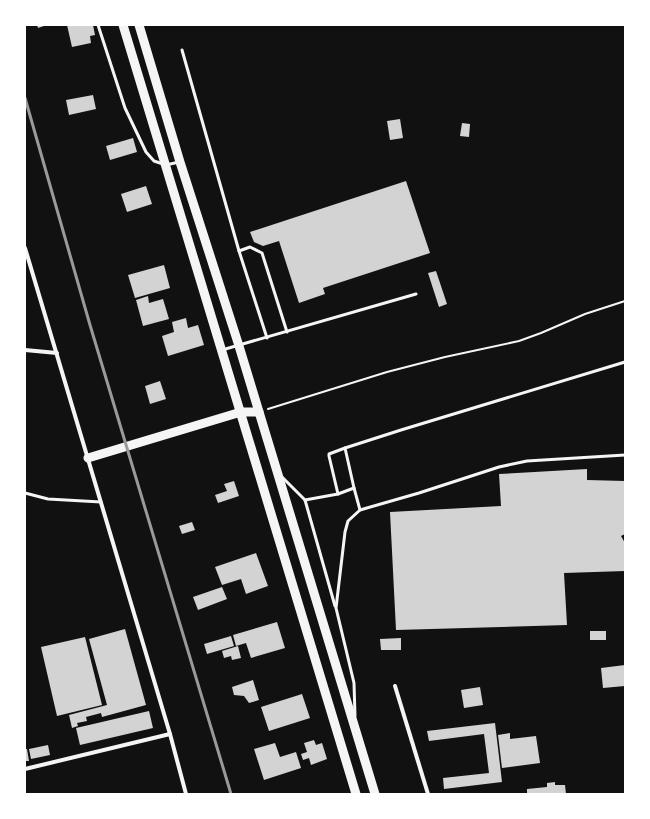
<svg xmlns="http://www.w3.org/2000/svg" width="650" height="819" viewBox="0 0 650 819" font-family="Ubuntu,sans-serif">
  <style>
    .building { fill: #d3d3d3 }
    .lines { fill: none; stroke-linecap: round; stroke-linejoin: round }
    .path { stroke: #f5f5f5; stroke-width: 2 }
    .service { stroke: #f5f5f5; stroke-width: 3 }
    .minor { stroke: #f5f5f5; stroke-width: 4 }
    .primary { stroke: #f5f5f5; stroke-width: 9 }
    .rail { stroke: #9a9a9a; stroke-width: 3 }
  </style>
  <rect width="100%" height="100%" fill="#111"/>
  <g class="building">
    <path d="M37,25h10l-9,3z"/>
    <path d="M67,25h26l2,10 -5,1 1,7 -19,4z"/>
    <path d="M93,95l3,14 -27,6 -3,-15z"/>
    <path d="M400,119l3,19 -13,2 -3,-19z"/>
    <path d="M462,123l8,1 -1,13 -9,-1z"/>
    <path d="M133,138l4,14 -27,8 -4,-14z"/>
    <path d="M406,181l24,72 -107,35 2,6 -26,9 -20,-62 -16,5 -9,-4 -4,-10z"/>
    <path d="M146,186l6,18 -25,8 -6,-18z"/>
    <path d="M164,265l6,23 -35,10 -7,-23z"/>
    <path d="M436,271l11,33 -8,3 -11,-34z"/>
    <path d="M148,296l1,7 14,-4 6,20 -26,7 -7,-26z"/>
    <path d="M186,318l2,10 10,-3 6,20 -36,11 -6,-20 12,-4 -2,-10z"/>
    <path d="M160,381l6,18 -16,5 -5,-18z"/>
    <path d="M587,469v11l38,1v53l-4,2 4,7v28l-61,2 3,52 -171,5 -6,-118 111,-6 -2,-32z"/>
    <path d="M234,481l5,15 -21,7 -3,-8 12,-4 -3,-7z"/>
    <path d="M192,522l3,8 -13,4 -3,-8z"/>
    <path d="M256,553l12,33 -22,8 -5,-15 -19,6 -7,-18z"/>
    <path d="M222,587l5,12 -29,11 -5,-13z"/>
    <path d="M277,622l8,26 -34,10 -5,-15 -10,3 -3,-11z"/>
    <path d="M125,629l21,76 -44,12 -1,-4 -15,4 1,4 -10,2 1,3 -6,2 -3,-13 38,-10 -18,-66z"/>
    <rect x="590" y="631" width="16" height="9"/>
    <path d="M231,636l3,10 -27,8 -3,-10z"/>
    <path d="M85,637l17,68 -45,11 -16,-69z"/>
    <path d="M401,638v12h-20l-1,-11z"/>
    <path d="M238,646l3,12 -9,2 -1,-4 -7,2 -2,-7z"/>
    <path d="M625,665v21l-22,2 -2,-20z"/>
    <path d="M253,680l6,20 -10,3 -5,-7 -10,-1 -2,-8z"/>
    <path d="M480,687l3,18 -19,3 -3,-18z"/>
    <path d="M302,694l8,24 -41,13 -8,-24z"/>
    <path d="M149,711l4,17 -73,17 -4,-17z"/>
    <path d="M495,723l7,59 -58,7 -1,-11 46,-5 -5,-39 -55,7 -2,-10z"/>
    <path d="M510,733v6l26,-3 4,27 -38,5 -4,-33z"/>
    <path d="M314,740l2,5 6,-2 5,16 -16,6 -2,-7 -6,2 -2,-6 6,-2 -3,-9z"/>
    <path d="M275,743l5,14 16,-5 5,16 -37,12 -10,-31z"/>
    <path d="M48,745l2,10 -19,4 -2,-10z"/>
    <path d="M25,749h2l2,12h-4z"/>
    <path d="M555,782v3h10l1,9h-39v-5l20,-2v-4z"/>
  </g>
  <g class="lines">
    <path class="path" d="M268,409l119,-37 58,-15 74,-16 22,-8 44,-19 40,-13"/>
    <g class="service">
      <path d="M98,25l27,83 21,44 8,9 12,4 13,-3"/>
      <path d="M182,50l57,201"/>
      <path d="M267,338l-28,-87 11,-4 12,6 25,79"/>
      <path d="M222,350l194,-56"/>
      <path d="M281,476l24,24 33,-6 16,-6 -9,-40 56,-18 224,-68"/>
      <path d="M354,488l6,22 59,-17 80,-26 28,-6 98,-6"/>
      <path d="M25,493l23,6 53,3"/>
      <path d="M338,494l-9,-38v-2l16,-6"/>
      <path d="M305,500l30,106"/>
      <path d="M355,716l-1,-33 -18,-75 9,-76 3,-11 12,-11"/>
    </g>
    <g class="minor">
      <path d="M25,248l145,486 16,60"/>
      <path d="M25,350l32,3"/>
      <path d="M395,686l33,108"/>
      <path d="M25,769l145,-35"/>
    </g>
    <g class="primary">
      <path d="M123,25l233,769"/>
      <path d="M139,25l41,137 59,184 136,448"/>
      <path d="M88,458l153,-46h18"/>
    </g>
    <path class="rail" d="M25,98l65,227 141,469"/>
  </g>
  <rect width="650" height="819" fill="none" stroke="#ffffff" stroke-width="52"/>
</svg>
